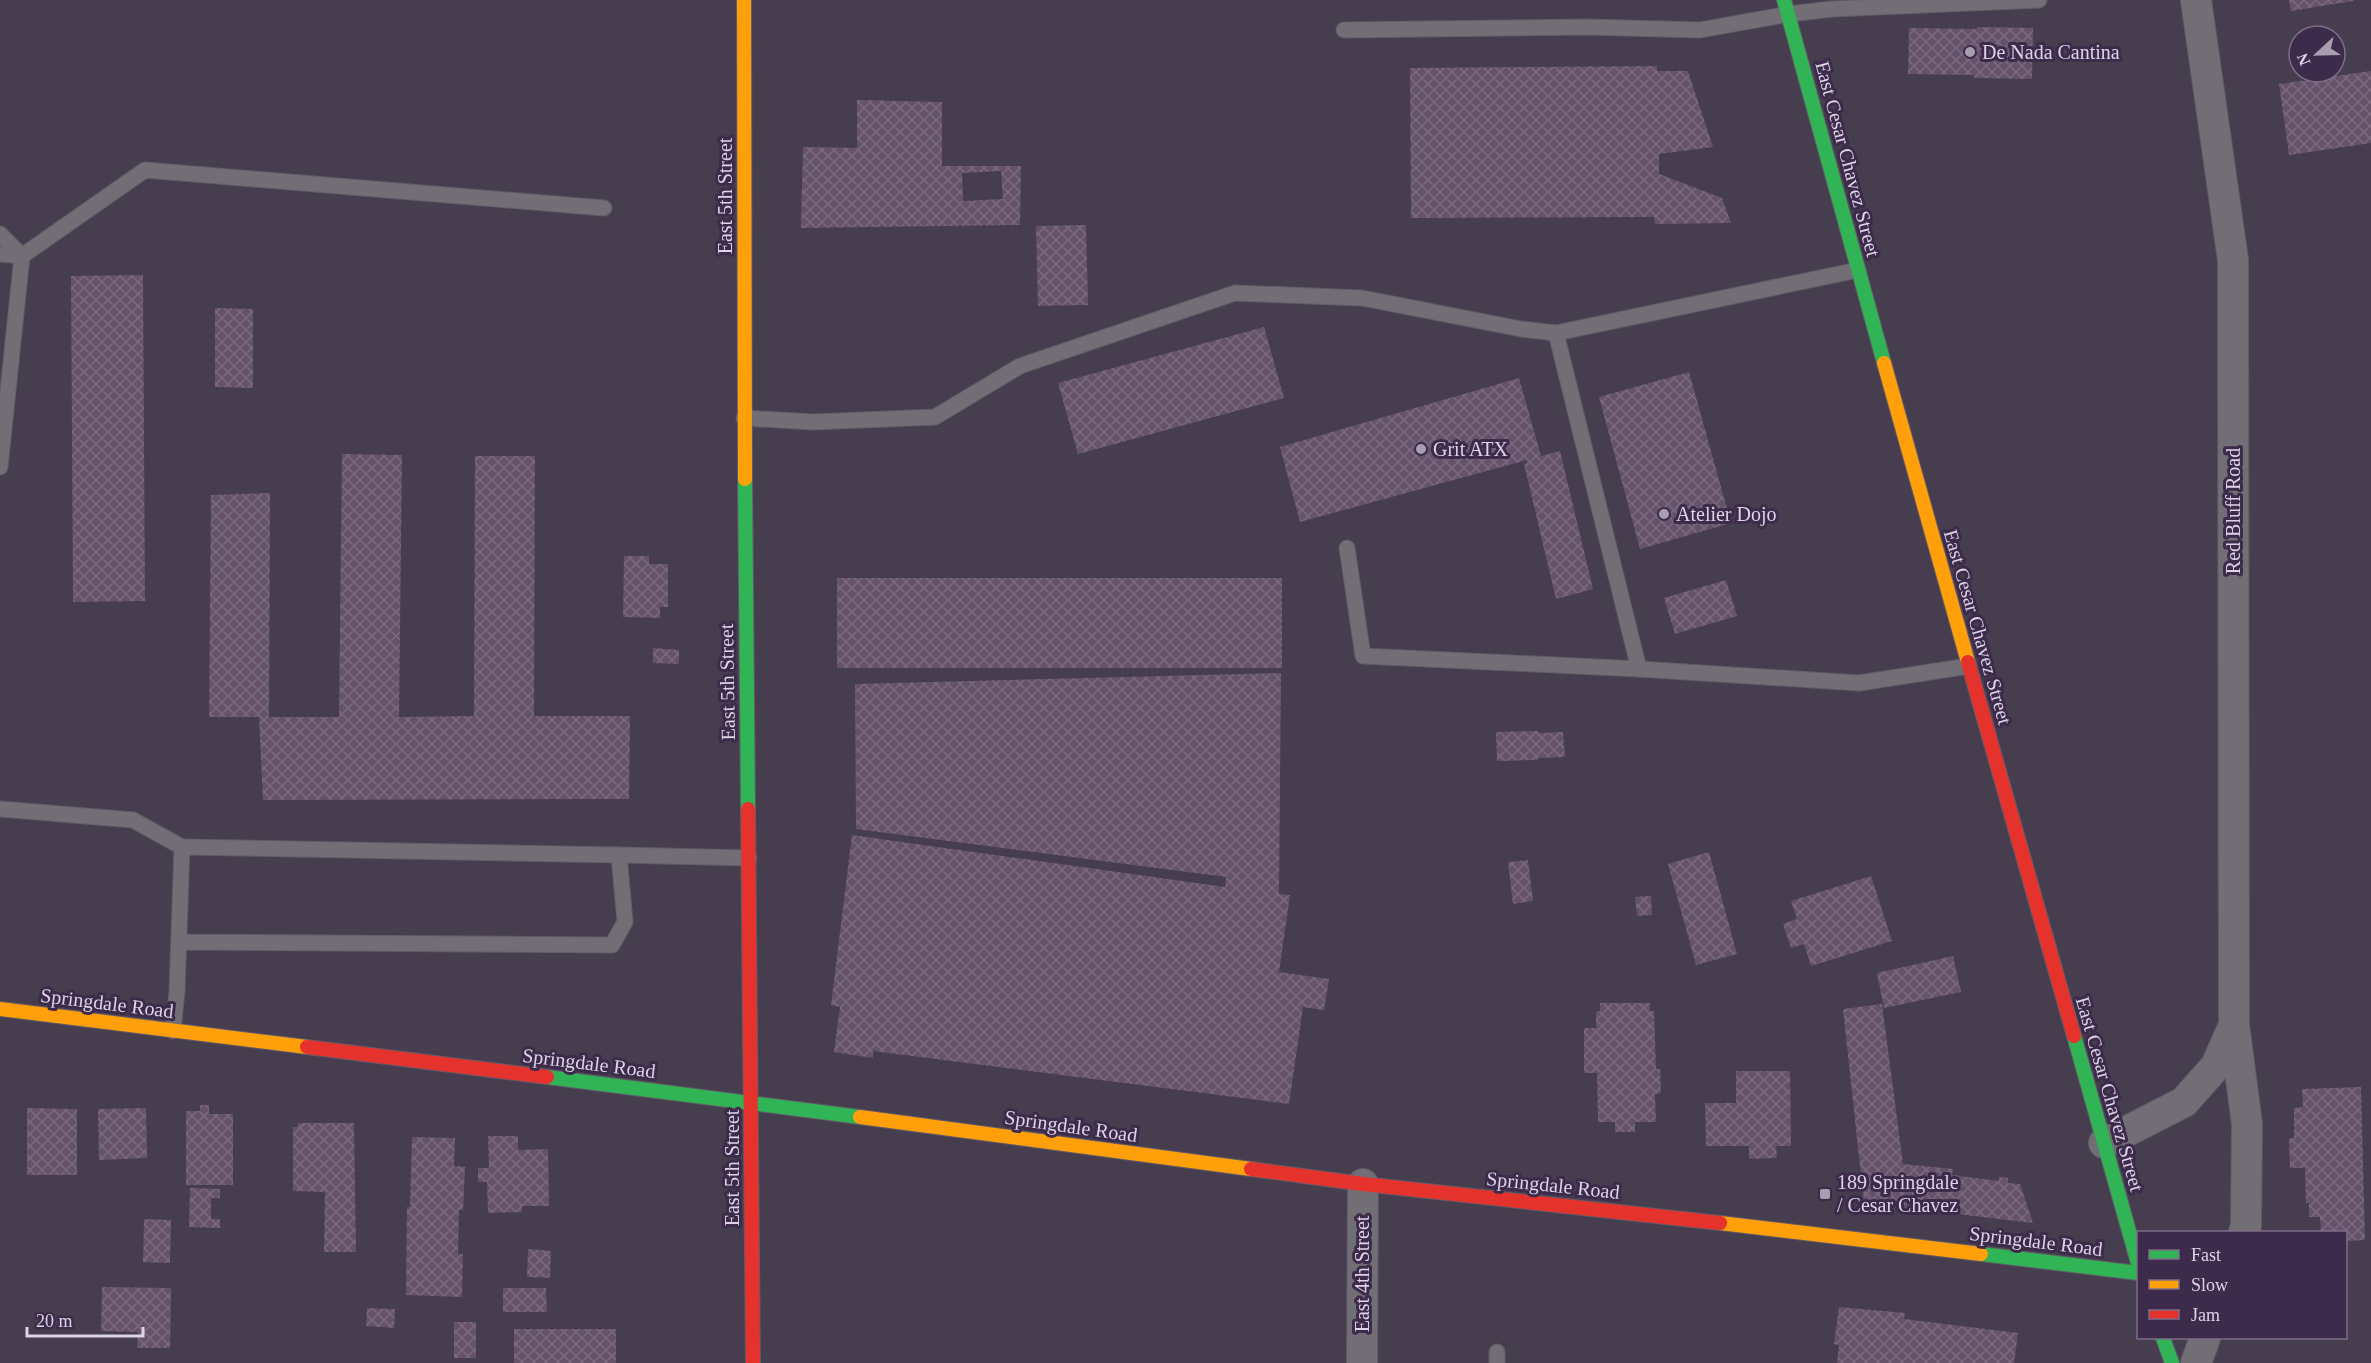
<svg xmlns="http://www.w3.org/2000/svg" width="2371" height="1363" viewBox="0 0 2371 1363" font-family="'Times New Roman',serif">
  <style>
    .building { fill: url(#building-cross-hatch); fill-rule: evenodd }
    .lines { fill: none; stroke-linecap: round; stroke-linejoin: round }
    .lane-casing { stroke: #615a68; stroke-width: 17 }
    .street-casing { stroke: #615a68; stroke-width: 32 }
    .fast-casing { stroke: #615a68; stroke-width: 16 }
    .slow-casing { stroke: #615a68; stroke-width: 16 }
    .jam-casing { stroke: #615a68; stroke-width: 16 }
    .lane { stroke: #726e76; stroke-width: 15 }
    .street { stroke: #726e76; stroke-width: 30 }
    .fast { stroke: #30b455; stroke-width: 14 }
    .slow { stroke: #ff9f0a; stroke-width: 14 }
    .jam { stroke: #e5322d; stroke-width: 14 }
    .poi-dot { fill: #a99eb1; stroke: #3d2b4b; stroke-width: 2 }
    .labels { text-anchor: middle; stroke-width: 6; stroke-linejoin: round; paint-order: stroke }
    .poi-label { font-size: 20px; fill: #ded3e7; stroke: #3d2b4b; text-anchor: start }
    .street-label { font-size: 20px; fill: #ded3e7; stroke: #3d2b4b }
  </style>
  <defs>
    <pattern id="building-cross-hatch" width="8" height="8" patternUnits="userSpaceOnUse" patternTransform="scale(1.5)"><rect width="8" height="8" fill="#66526a"/><path d="M0 0l8 8M0 8l8-8" fill="none" stroke="#7b6a7f"/></pattern>
  </defs>
  <rect width="100%" height="100%" fill="#463d4e"/>
  <g class="building">
    <path d="M2289,0h64v1l-62,10z"/>
    <path d="M1977,27l56,1 -1,51 -58,-1v-3l-66,-1 1,-46 68,1z"/>
    <path d="M1657,66v5h31l25,76 -54,7v20l63,24 9,25 -76,1 -1,-7 -243,1 -1,-150z"/>
    <path d="M2371,71v72l-82,12 -10,-71z"/>
    <path d="M857,100l85,2v64h79l-1,59 -219,3 2,-81 54,1zM1001,171l2,28 -40,2 -1,-28z"/>
    <path d="M1086,225l2,80 -50,1 -2,-80z"/>
    <path d="M143,275l2,326 -72,1 -2,-326z"/>
    <path d="M215,308l38,1v79l-38,-1z"/>
    <path d="M1264,327l20,71 -206,56 -20,-71z"/>
    <path d="M1689,372l42,151 -91,26 -41,-152z"/>
    <path d="M1519,378l22,78 19,-5 33,138 -37,10 -32,-135 3,-1v-3l-227,62 -20,-75z"/>
    <path d="M342,454l60,1 -3,262 75,-1 1,-260h60l-1,260h96l-1,83 -366,1 -4,-83h-50l2,-222 59,-2 -1,224h70z"/>
    <path d="M624,556h25v8h19v43h-8v11l-37,-1z"/>
    <rect x="837" y="578" width="445" height="90"/>
    <path d="M1726,580l11,36 -62,18 -11,-36z"/>
    <path d="M653,648l26,2v14l-26,-1z"/>
    <path d="M1281,673l-2,221 11,1 -11,77 50,7 -5,31 -21,-3 -14,97 -416,-53v7l-39,-6 6,-45 -9,-2 21,-170 373,52 1,-10 -370,-48 -1,-145z"/>
    <path d="M1538,731l1,2 24,-1 2,25 -27,1v2l-41,1 -1,-29z"/>
    <path d="M1709,852l28,102 -41,11 -28,-101z"/>
    <path d="M1528,860l5,41 -20,3 -5,-42z"/>
    <path d="M1871,876l21,65 -81,25 -7,-22 -13,4 -8,-24 14,-5 -6,-18z"/>
    <path d="M1645,896h6l1,19 -15,1 -2,-19z"/>
    <path d="M1953,956l8,36 -77,16 -7,-35z"/>
    <path d="M1600,1003h50v8h4l2,58h4l1,24 -6,1 1,28h-21v10h-20v-10h-17l-1,-49h-13v-45h12v-16l4,-1z"/>
    <path d="M1882,1004l21,160 50,5 -1,6 47,6v-4l9,1v5l12,1 13,39 -169,-20 -21,-194z"/>
    <path d="M1736,1071h54l1,75h-15l1,12 -28,1v-13h-43l-1,-43h31z"/>
    <path d="M2361,1087l4,153 -19,1v-9h-25l-1,-15h-11v-14h-3l-1,-35h-15l-1,-29 5,-1v-30l9,-1 -1,-18z"/>
    <path d="M200,1105h9v9h24v71h-47v-74h14z"/>
    <path d="M27,1108l50,1v66h-50z"/>
    <path d="M146,1108l1,50 -48,2 -1,-51z"/>
    <path d="M298,1123h56l2,129h-32l1,-60 -32,-1v-64h5z"/>
    <path d="M488,1136h30v14l30,-1 1,57h-27v6l-34,1 -1,-31h-9v-14h11z"/>
    <path d="M412,1137l43,1 -1,28 11,1 -2,43h-4l-1,44h5l-1,43 -56,-2 1,-88h3z"/>
    <path d="M190,1188l30,1v9h-9v21h9v9l-31,-1z"/>
    <path d="M144,1219l27,1 -1,43 -27,-1z"/>
    <path d="M528,1249l23,2 -1,27 -23,-1z"/>
    <path d="M102,1287l69,1 -1,60h-33l1,-16 -37,-1z"/>
    <path d="M503,1288h43l1,24h-44z"/>
    <path d="M1839,1307l66,6 -1,6 114,14 -4,30h-177l2,-18 -5,-1z"/>
    <path d="M367,1308l28,1 -1,19 -28,-2z"/>
    <rect x="454" y="1322" width="22" height="36"/>
    <rect x="514" y="1329" width="102" height="34"/>
  </g>
  <g class="lines">
    <defs>
      <g id="lane">
        <path d="M1344,30l243,-3 113,3 89,-16 43,-5 207,-9"/>
        <path d="M0,234l22,22 -22,211"/>
        <path d="M0,254l22,2 123,-86 459,38"/>
        <path d="M1556,333l83,336 220,14 110,-17"/>
        <path d="M744,418l69,4 122,-5 85,-51 215,-73 127,5 159,31 35,4 302,-63"/>
        <path d="M1347,548l16,108 276,13"/>
        <path d="M0,809l133,11 49,27"/>
        <path d="M619,855l130,3"/>
        <path d="M173,1031l4,-40 5,-144 437,8 6,67 -13,23 -433,-3"/>
        <path d="M1497,1352v11"/>
      </g>
      <g id="street">
        <path d="M2196,0l37,260 1,765 13,99 -1,102 -2,6"/>
        <path d="M2104,1143l80,-41 32,-36 18,-41"/>
        <path d="M1362,1363l1,-179"/>
        <path d="M2196,1363l9,-25"/>
      </g>
      <g id="fast">
        <path d="M1784,0l100,363"/>
        <path d="M745,479l3,330"/>
        <path d="M2074,1036l64,227"/>
        <path d="M547,1077l313,40"/>
        <path d="M1981,1254l157,19"/>
        <path d="M2163,1338l9,25"/>
      </g>
      <g id="slow">
        <path d="M744,0l1,479"/>
        <path d="M1884,363l84,299"/>
        <path d="M0,1009l307,38"/>
        <path d="M860,1117l391,52"/>
        <path d="M1720,1223l261,31"/>
      </g>
      <g id="jam">
        <path d="M1968,662l106,374"/>
        <path d="M748,809l5,554"/>
        <path d="M307,1047l240,30"/>
        <path d="M1251,1169l112,15 357,39"/>
      </g>
    </defs>
    <use href="#lane" class="lane-casing"/>
    <use href="#street" class="street-casing"/>
    <use href="#fast" class="fast-casing"/>
    <use href="#slow" class="slow-casing"/>
    <use href="#jam" class="jam-casing"/>
    <use href="#lane" class="lane"/>
    <use href="#street" class="street"/>
    <use href="#fast" class="fast"/>
    <use href="#slow" class="slow"/>
    <use href="#jam" class="jam"/>
  </g>
  <g class="poi-dot">
    <circle cx="1970" cy="52" r="6"/>
    <circle cx="1421" cy="449" r="6"/>
    <circle cx="1664" cy="514" r="6"/>
    <rect x="1819" y="1188" width="12" height="12" rx="3"/>
  </g>
  <g class="labels">
    <g class="poi-label">
      <text x="1982" y="59">De Nada Cantina</text>
      <text x="1433" y="456">Grit ATX</text>
      <text x="1676" y="521">Atelier Dojo</text>
      <text x="1837" y="1189">189 Springdale<tspan x="1837" dy="23">/ Cesar Chavez</tspan></text>
    </g>
    <g class="street-label">
      <text transform="translate(1848 159) rotate(75)" y="7">East Cesar Chavez Street</text>
      <text transform="translate(725 196) rotate(-90)" y="7">East 5th Street</text>
      <text transform="translate(2233 511) rotate(-90)" y="7">Red Bluff Road</text>
      <text transform="translate(1978 627) rotate(74)" y="7">East Cesar Chavez Street</text>
      <text transform="translate(727 682) rotate(-91)" y="7">East 5th Street</text>
      <text transform="translate(107 1003) rotate(7)" y="7">Springdale Road</text>
      <text transform="translate(589 1063) rotate(7)" y="7">Springdale Road</text>
      <text transform="translate(2110 1094) rotate(74)" y="7">East Cesar Chavez Street</text>
      <text transform="translate(1071 1126) rotate(8)" y="7">Springdale Road</text>
      <text transform="translate(732 1168) rotate(-90)" y="7">East 5th Street</text>
      <text transform="translate(1553 1185) rotate(6)" y="7">Springdale Road</text>
      <text transform="translate(2036 1241) rotate(7)" y="7">Springdale Road</text>
      <text transform="translate(1362 1274) rotate(-90)" y="7">East 4th Street</text>
    </g>
  </g>
  <rect x="2137" y="1231" width="210" height="108" fill="#3d2b4b" stroke="#7d6e89" stroke-width="1.5"/>
  <rect x="2149" y="1250" width="30" height="9" fill="#30b455" stroke="#7d6e89" stroke-width="1.5"/>
  <text x="2191" y="1261" font-size="18" fill="#ded3e7">Fast</text>
  <rect x="2149" y="1280" width="30" height="9" fill="#ff9f0a" stroke="#7d6e89" stroke-width="1.5"/>
  <text x="2191" y="1291" font-size="18" fill="#ded3e7">Slow</text>
  <rect x="2149" y="1310" width="30" height="9" fill="#e5322d" stroke="#7d6e89" stroke-width="1.5"/>
  <text x="2191" y="1321" font-size="18" fill="#ded3e7">Jam</text>
  <g transform="translate(2317 54) rotate(248)"><circle r="28" fill="#3d2b4b" stroke="#7d6e89" stroke-width="1.5"/>
  <path d="M0-4.5L10 22L0 15L-10 22Z" fill="#a99eb1"/>
  <text y="-9" font-size="16" font-weight="bold" text-anchor="middle" fill="#ded3e7">N</text>
  </g>
  <path d="M27 1327v9h116v-9" fill="none" stroke="#ded3e7" stroke-width="3"/>
  <text x="36" y="1327" font-size="18" fill="#ded3e7" stroke="#3d2b4b" stroke-width="4.5" paint-order="stroke">20 m</text>
</svg>
